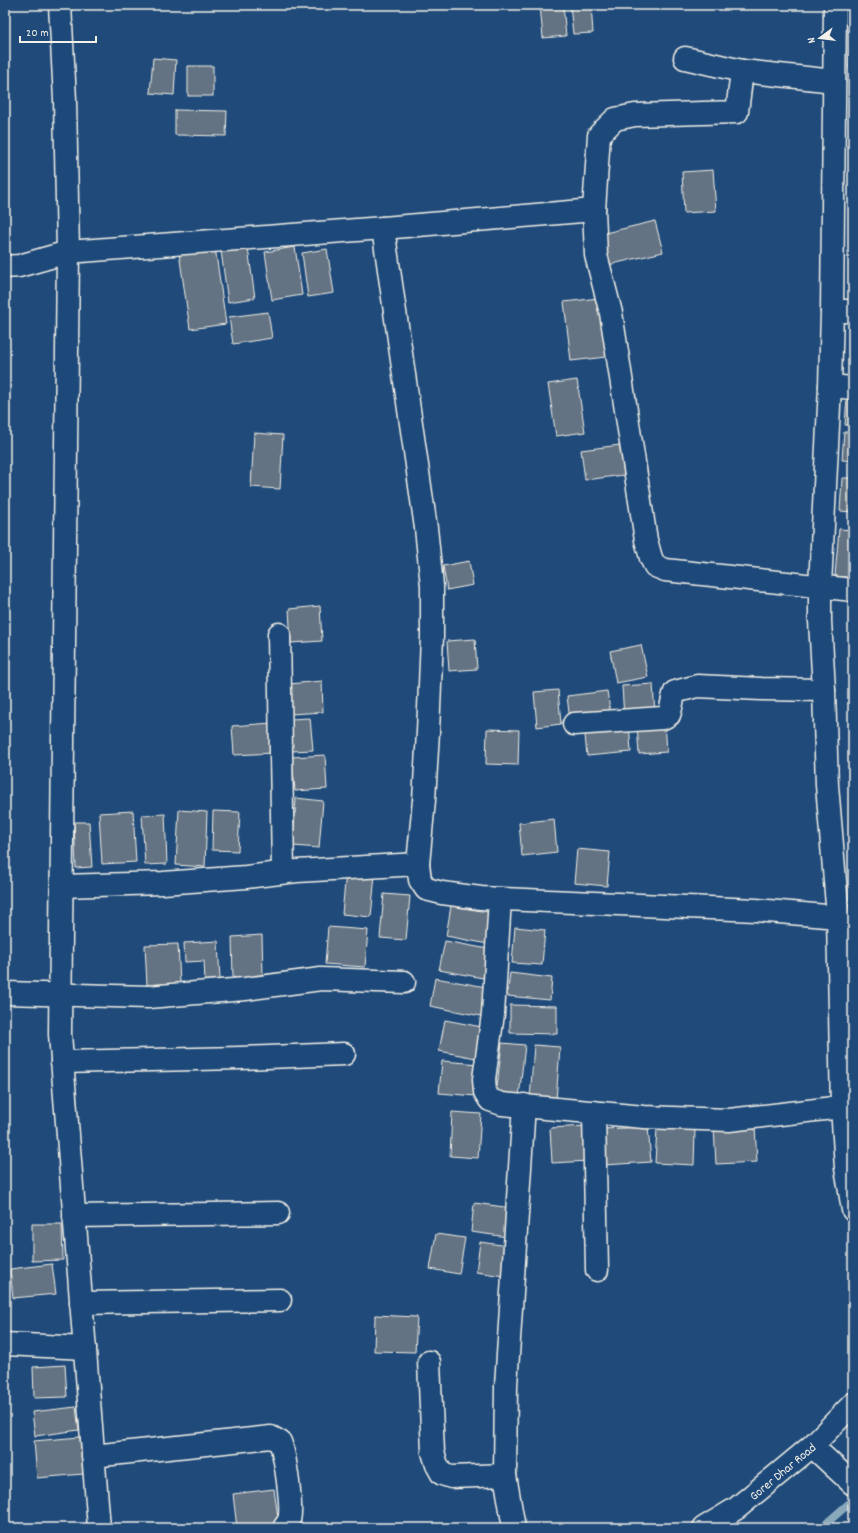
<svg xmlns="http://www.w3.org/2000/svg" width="858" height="1533" viewBox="0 0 858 1533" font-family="Dekko,sans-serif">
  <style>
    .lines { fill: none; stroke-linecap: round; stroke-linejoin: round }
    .stream { stroke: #8aaabc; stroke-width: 8 }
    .building { fill: #647383; stroke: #f4f1e8 }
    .minor-casing { stroke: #f4f1e8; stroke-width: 25 }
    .minor { stroke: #1f4a7a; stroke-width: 22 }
    .labels { text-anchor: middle; stroke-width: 4; stroke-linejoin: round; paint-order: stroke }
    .street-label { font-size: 13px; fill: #f4f1e8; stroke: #1f4a7a }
  </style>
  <rect width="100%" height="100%" fill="#1f4a7a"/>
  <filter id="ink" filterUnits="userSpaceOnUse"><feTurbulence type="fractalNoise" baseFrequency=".025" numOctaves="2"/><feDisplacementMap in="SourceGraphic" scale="8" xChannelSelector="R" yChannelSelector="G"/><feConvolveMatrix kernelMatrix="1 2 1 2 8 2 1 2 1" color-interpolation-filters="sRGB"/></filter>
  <g filter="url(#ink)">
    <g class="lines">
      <path class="stream" d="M821,1528l32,-28"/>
    </g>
    <g class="building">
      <path d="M71,5h36l-35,4z"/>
      <path d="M540,5h23l3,31 -23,2z"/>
      <path d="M570,5h21l2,28 -20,1z"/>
      <path d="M850,34h3v35h-4z"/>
      <path d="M153,58l23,2 -2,35 -24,-2z"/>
      <rect x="188" y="66" width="25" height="30"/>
      <path d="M850,72h3v28l-2,1z"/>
      <path d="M175,110l52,1 -1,25 -51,-1z"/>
      <path d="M713,170l3,41 -32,2 -2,-41z"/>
      <path d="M655,221l8,31 -59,14 -7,-31z"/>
      <path d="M214,240l12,84 -36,5 -12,-83z"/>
      <path d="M295,247l7,48 -30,5 -7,-48z"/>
      <path d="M248,248l7,50 -27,4 -7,-51z"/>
      <path d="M327,249l7,44 -26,4 -6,-44z"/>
      <path d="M599,298l7,59 -35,4 -7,-59z"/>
      <path d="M268,312l4,26 -39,6 -4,-27z"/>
      <path d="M577,380l8,52 -29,4 -8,-52z"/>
      <path d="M847,395l6,1v29h-8z"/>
      <path d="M844,432h9v29l-11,-1z"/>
      <path d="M254,433l29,2 -3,54 -29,-2z"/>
      <path d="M620,445l4,30 -39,5 -4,-30z"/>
      <path d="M842,478h11v34l-13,-1z"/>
      <path d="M839,529l14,1v48l-18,-2z"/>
      <path d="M469,561l4,24 -26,5 -4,-24z"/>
      <path d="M320,606l2,35 -31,2 -2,-34z"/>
      <path d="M475,639l2,30 -28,2 -2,-30z"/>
      <path d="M641,645l7,32 -32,6 -6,-32z"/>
      <path d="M322,681l1,31 -32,2 -2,-30z"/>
      <path d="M653,684l2,31 -31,2 -2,-31z"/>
      <path d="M558,690l3,34 -24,3 -3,-35z"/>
      <path d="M607,691l4,25 -41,5 -3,-25z"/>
      <path d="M310,718l3,32 -21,1 -2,-32z"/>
      <path d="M629,721l2,31 -44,4 -3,-31z"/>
      <path d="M665,722l2,30 -28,2 -2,-29z"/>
      <path d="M272,723l2,30 -40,2 -2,-29z"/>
      <path d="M487,729l32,1 -1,35 -32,-1z"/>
      <path d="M325,755l2,34 -32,2 -3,-34z"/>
      <path d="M296,798l27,3 -4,47 -26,-2z"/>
      <path d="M179,810l28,2 -2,55 -29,-2z"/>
      <path d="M133,811l3,51 -34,2 -3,-51z"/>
      <path d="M213,811l27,1 -2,39 -26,-1z"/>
      <path d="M165,814l2,50 -22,1 -3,-50z"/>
      <path d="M554,819l3,33 -35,4 -3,-33z"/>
      <path d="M74,822h15l3,45 -16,1z"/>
      <path d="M577,849l33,3 -3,34 -33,-3z"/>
      <path d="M346,872l29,3 -4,42 -29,-3z"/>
      <path d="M384,894l26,2 -4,44 -26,-2z"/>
      <path d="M451,906l43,7 -6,31 -42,-8z"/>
      <path d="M328,927l40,3 -3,37 -40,-3z"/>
      <path d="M515,927l30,3 -3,35 -30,-2z"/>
      <path d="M262,935l1,42 -30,1 -1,-41z"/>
      <path d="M218,941l2,39 -15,1 -1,-20 -19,1 -1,-19z"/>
      <path d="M445,941l43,8 -5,29 -44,-8z"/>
      <path d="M178,944l2,39 -33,2 -2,-40z"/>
      <path d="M510,973l42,5 -2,22 -43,-4z"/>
      <path d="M435,978l51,9 -5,29 -51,-10z"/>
      <path d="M510,1005l47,1v28l-47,-1z"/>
      <path d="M445,1020l42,8 -6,31 -42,-8z"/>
      <path d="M502,1043l23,2 -6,52 -23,-2z"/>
      <path d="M534,1045l26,2 -4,54 -26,-2z"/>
      <path d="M442,1061l37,3 -3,32 -37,-3z"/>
      <path d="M452,1112l29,2 -3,44 -28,-2z"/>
      <path d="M587,1126l2,35 -37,2 -2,-35z"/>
      <path d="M755,1126l2,36 -41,2 -2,-36z"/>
      <path d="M648,1127l3,35 -47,3 -2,-36z"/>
      <path d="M657,1128l38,2 -1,35 -39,-2z"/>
      <path d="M474,1203l38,5 -4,29 -37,-5z"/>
      <path d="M32,1224h30l1,36 -31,1z"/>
      <path d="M436,1234l29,4 -6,36 -29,-5z"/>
      <path d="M480,1242l28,4 -4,30 -28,-4z"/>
      <path d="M52,1264l4,30 -43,4 -3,-29z"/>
      <path d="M375,1315l42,2 -2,35 -41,-1z"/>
      <path d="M65,1365l2,32 -33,1 -1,-31z"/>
      <path d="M76,1407l3,23 -44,6 -3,-24z"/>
      <path d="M80,1437l3,37 -46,4 -3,-37z"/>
      <path d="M274,1489l5,36 -27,3h-15l-4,-34z"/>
    </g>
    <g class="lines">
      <defs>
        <g id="minor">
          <path d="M60,5l5,95 3,152 -8,782 39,494"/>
          <path d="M835,5l-3,306 -2,75 -10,200v35l4,69 3,95 11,132 4,190 4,61 7,42"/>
          <path d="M685,58l57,13"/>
          <path d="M834,81l-92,-10 -5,41 -102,3 -20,4 -16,16 -5,75 2,45 15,58 35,227 5,18 4,8 10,4 188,20"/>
          <path d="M383,228l43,300 6,58v51l-4,95 -4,68 -6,64 2,16 6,9 16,4 39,5 275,12 82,7"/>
          <path d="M5,267l14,-1 49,-14 315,-24 211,-18"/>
          <path d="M832,311h21"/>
          <path d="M830,386l23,2"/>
          <path d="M279,634l4,238"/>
          <path d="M574,724l89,-6 6,-3c3,-8 3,-16 6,-23l22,-6 64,3 63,1"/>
          <path d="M62,886l101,-3 83,-6 51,-6 121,-7"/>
          <path d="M500,899l-7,115 -9,65 1,13 5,8 12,4 142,13 85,3 113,-13"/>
          <path d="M5,993l143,4 97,-8 76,-10 83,3"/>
          <path d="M62,1062l178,-4 104,-4"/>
          <path d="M594,1112l3,158"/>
          <path d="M74,1216l204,-3"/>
          <path d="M81,1303l199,-3"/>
          <path d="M5,1344l80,4"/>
          <path d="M429,1362l4,90 4,13 5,9 9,3 54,-2"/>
          <path d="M812,1446l41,38"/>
          <path d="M93,1456l178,-19 9,5c5,12 13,66 9,78 -1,3 -4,6 -5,8"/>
          <path d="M514,1528l-9,-53 1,-89 18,-281"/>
          <path id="s1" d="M704,1528l33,-20 75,-62 41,-42"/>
        </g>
      </defs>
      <use href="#minor" class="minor-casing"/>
      <use href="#minor" class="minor"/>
    </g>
  </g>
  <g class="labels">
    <g class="street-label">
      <text dy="5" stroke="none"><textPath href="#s1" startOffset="97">Gorer Dhar Road</textPath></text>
    </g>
  </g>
  <rect width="858" height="1533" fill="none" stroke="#1f4a7a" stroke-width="20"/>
  <rect x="10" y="10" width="838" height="1513" fill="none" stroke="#f4f1e8" stroke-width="1.5" filter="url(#ink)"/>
  <g transform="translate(820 38) rotate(255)" stroke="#1f4a7a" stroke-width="3" paint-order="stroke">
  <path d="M0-3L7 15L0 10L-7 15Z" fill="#f4f1e8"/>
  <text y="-6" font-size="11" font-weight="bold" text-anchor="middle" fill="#f4f1e8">N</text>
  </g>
  <path d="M20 36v6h76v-6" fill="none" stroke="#f4f1e8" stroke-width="2"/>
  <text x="26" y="36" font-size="12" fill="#f4f1e8" stroke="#1f4a7a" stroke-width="3" paint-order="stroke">20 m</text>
</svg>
